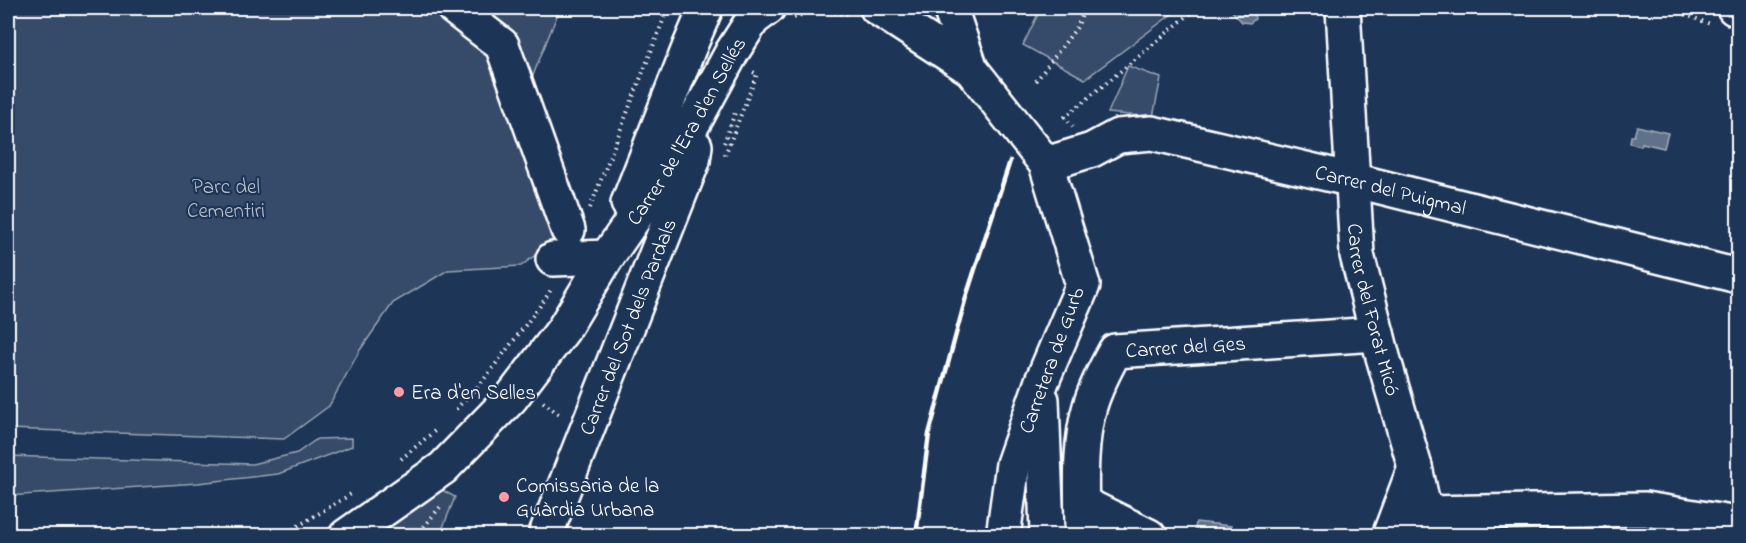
<svg xmlns="http://www.w3.org/2000/svg" width="1746" height="543" viewBox="0 0 1746 543" font-family="'Indie Flower',sans-serif">
  <style>
    .green { fill: #364b69; stroke: #9aa5b4; stroke-width: 1.5 }
    .water { fill: #617289; stroke: #a0aab8; stroke-width: 1.5 }
    .lines { fill: none; stroke-linecap: round; stroke-linejoin: round }
    .minor-casing { stroke: #fff; stroke-width: 38 }
    .path { stroke: #fff; stroke-width: 4; stroke-dasharray: 1.5 4.5; stroke-linecap: butt }
    .minor { stroke: #1d3557; stroke-width: 33 }
    .rail { stroke: #fff; stroke-width: 4.5 }
    .poi-dot { fill: #ff9aa2; stroke: #1d3557; stroke-width: 2 }
    .labels { text-anchor: middle; stroke-width: 4.5; stroke-linejoin: round; paint-order: stroke }
    .street-label { font-size: 21px; fill: #fff; stroke: #1d3557 }
    .park-label { font-size: 21px; fill: #b9c0ca; stroke: #1d3557 }
    .poi-label { font-size: 21px; fill: #fff; stroke: #1d3557; text-anchor: start }
  </style>
  <rect width="100%" height="100%" fill="#1d3557"/>
  <filter id="ink" filterUnits="userSpaceOnUse"><feTurbulence type="fractalNoise" baseFrequency=".0167" numOctaves="2"/><feDisplacementMap in="SourceGraphic" scale="12" xChannelSelector="R" yChannelSelector="G"/><feConvolveMatrix kernelMatrix="1 2 1 2 8 2 1 2 1" color-interpolation-filters="sRGB"/></filter>
  <g filter="url(#ink)">
    <g class="green">
      <path d="M8,8h552l-38,95 46,127 -47,36 -73,4 -55,33 -33,47 -31,56 -45,33 -276,-10z"/>
      <path d="M1041,8h139l-95,71 -62,-34z"/>
      <path d="M1128,66l33,12 -8,39 -45,-4z"/>
      <path d="M352,438v8l-74,28 -80,9 -190,13v-40l244,8 45,-11 20,-14z"/>
      <path d="M440,489l15,8 -15,38 -66,1z"/>
    </g>
    <g class="water">
      <path d="M1229,8h24l2,11 -5,4 -8,-1z"/>
      <path d="M1637,126l31,7 -4,15 -22,-5 -1,3 -11,-3 1,-7h3z"/>
      <path d="M1196,522l35,4 -1,9h-36z"/>
    </g>
    <g class="lines">
      <defs>
        <g id="minor">
          <path d="M454,8l48,37 66,185"/>
          <path d="M877,8l94,61 75,95 37,121 -41,96 -29,83 -10,72"/>
          <path d="M950,8l21,61"/>
          <path id="s1" d="M1343,8l14,247 26,102 32,110 10,46 -1,23"/>
          <path d="M1734,8l4,1"/>
          <path id="s2" d="M1046,164l46,-14 26,-14 34,-3 201,47 385,96"/>
          <path d="M628,203l61,-155 17,-40"/>
          <path d="M553,259l54,-2"/>
          <path d="M1042,400l5,132 -2,4"/>
          <path d="M1082,503l67,33"/>
          <path d="M1425,513l220,-4 93,15"/>
          <path id="s3" d="M346,536l97,-68 68,-70 52,-68 44,-73 53,-76 38,-66 34,-63 21,-33 15,-11"/>
          <path id="s4" d="M545,536l148,-375 2,-15"/>
          <path id="s5" d="M1082,536c0,-42 -4,-90 8,-130 6,-20 15,-37 25,-55l262,-17"/>
          <path d="M1389,536l26,-69"/>
        </g>
      </defs>
      <use href="#minor" class="minor-casing"/>
      <g class="path">
        <path d="M1668,8l42,16"/>
        <path d="M794,18l18,-8 35,4 3,2"/>
        <path d="M1036,81l41,-54 8,-19"/>
        <path d="M1073,127l-8,-10 132,-109"/>
        <path d="M724,143l12,-33"/>
        <path d="M725,155l32,-81 -4,-2"/>
        <path d="M590,208l78,-200"/>
        <path d="M543,402l18,14"/>
        <path d="M456,409l26,-27 61,-80 9,-14"/>
        <path d="M401,459l36,-30"/>
        <path d="M276,536l17,-7 58,-35"/>
        <path d="M416,536l25,-30"/>
      </g>
      <use href="#minor" class="minor"/>
      <path class="rail" d="M916,536l13,-102 37,-137 44,-136"/>
    </g>
  </g>
  <g class="poi-dot">
    <circle cx="399" cy="392" r="6"/>
    <circle cx="504" cy="497" r="6"/>
  </g>
  <g class="labels">
    <g class="street-label">
      <text dy="7" stroke="none"><textPath href="#s3" startOffset="536">Carrer de l'Era d'en Sellés</textPath></text>
      <text dy="7" stroke="none"><textPath href="#s2" startOffset="357">Carrer del Puigmal</textPath></text>
      <text dy="7" stroke="none"><textPath href="#s1" startOffset="304">Carrer del Forat Micó</textPath></text>
      <text dy="7" stroke="none"><textPath href="#s4" startOffset="225">Carrer del Sot dels Pardals</textPath></text>
      <text dy="7" stroke="none"><textPath href="#s5" startOffset="262">Carrer del Ges</textPath></text>
      <text transform="translate(1051 360) rotate(-70)" y="7">Carretera de Gurb</text>
    </g>
    <g class="park-label">
      <text x="226" y="193">Parc del<tspan x="226" dy="24">Cementiri</tspan></text>
    </g>
    <g class="poi-label">
      <text x="411" y="399">Era d'en Selles</text>
      <text x="516" y="492">Comissaria de la<tspan x="516" dy="24">Guàrdia Urbana</tspan></text>
    </g>
  </g>
  <rect width="1746" height="543" fill="none" stroke="#1d3557" stroke-width="30"/>
  <rect x="15" y="15" width="1716" height="513" fill="none" stroke="#fff" stroke-width="2" filter="url(#ink)"/>
</svg>
